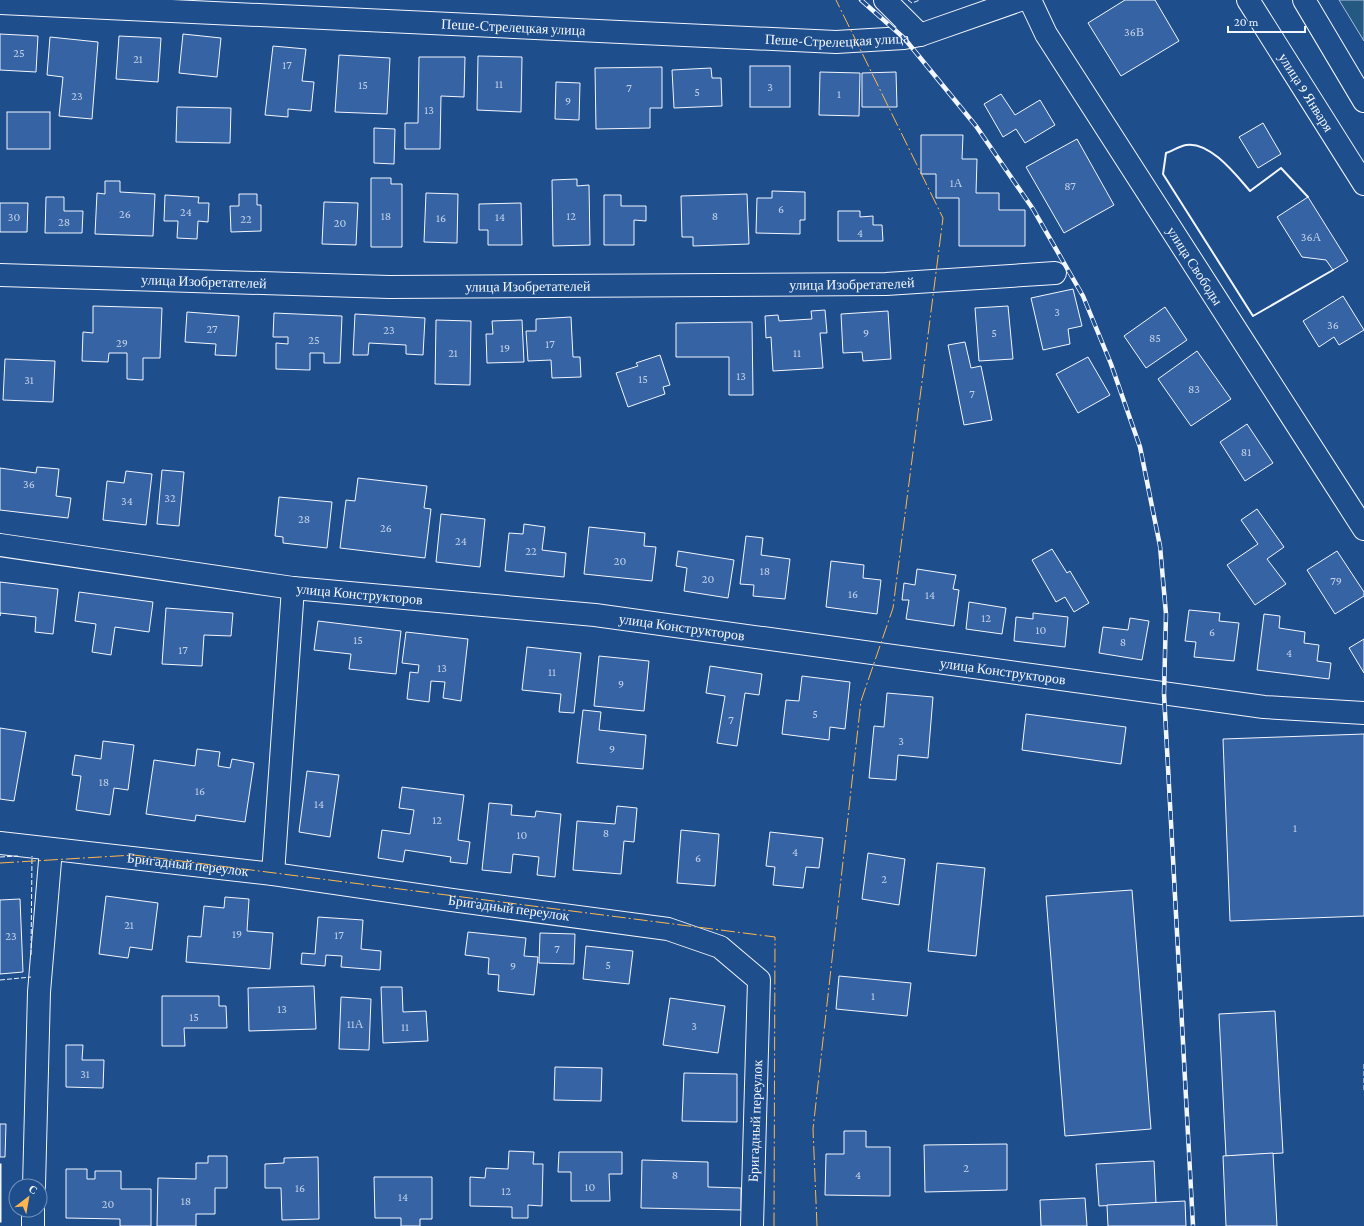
<svg xmlns="http://www.w3.org/2000/svg" width="1364" height="1226" viewBox="0 0 1364 1226" font-family="'Crimson Pro',serif">
  <style>
    .green { fill: #245a82; stroke: #a8bbd7 }
    .building { fill: #3563a3; stroke: #f2f6ff }
    .lines { fill: none; stroke-linecap: round; stroke-linejoin: round }
    .minor-casing { stroke: #f2f6ff; stroke-width: 24 }
    .major-casing { stroke: #f2f6ff; stroke-width: 24 }
    .minor { stroke: #1f4e8c; stroke-width: 22 }
    .major { stroke: #1f4e8c; stroke-width: 22 }
    .rail-casing { stroke: #f2f6ff; stroke-width: 4.5 }
    .rail { stroke: #1f4e8c; stroke-width: 3; stroke-dasharray: 9; stroke-linecap: butt }
    .fence { stroke: #f2f6ff; stroke-width: 1; stroke-dasharray: 5 2; stroke-linecap: butt }
    .wall { stroke: #f2f6ff; stroke-width: 2 }
    .power { stroke: #ffb74d; stroke-width: 1; stroke-dasharray: 14 3 2 3; stroke-linecap: butt }
    .labels { text-anchor: middle; stroke-width: 3; stroke-linejoin: round; paint-order: stroke }
    .number-label { font-size: 12px; fill: #c3d1e8 }
    .street-label { font-size: 14px; fill: #f2f6ff; stroke: #1f4e8c }
  </style>
  <rect width="100%" height="100%" fill="#1f4e8c"/>
  <path class="green" d="M1339,0h25v41z"/>
  <g class="building">
    <path d="M1125,0h30l24,41 -58,35 -33,-53z"/>
    <path d="M0,34l38,2 -2,36 -36,-2z"/>
    <path d="M183,34l38,4 -4,39 -38,-4z"/>
    <path d="M119,36l42,2 -3,44 -42,-3z"/>
    <path d="M50,37l48,5 -6,77 -33,-3 4,-39 -16,-2z"/>
    <path d="M273,46l33,3 -4,32 12,1 -3,29 -23,-2v8l-23,-2z"/>
    <path d="M339,55l51,3 -3,56 -52,-2z"/>
    <path d="M478,56l44,1 -1,55 -44,-2z"/>
    <path d="M419,57h46l-1,40 -23,-1 -1,53h-35v-26h13z"/>
    <rect x="750" y="66" width="40" height="41"/>
    <path d="M662,67v41h-12v20l-54,1 -1,-61z"/>
    <path d="M711,68l1,10h9l1,28 -48,2 -2,-38z"/>
    <path d="M820,72l40,1 -1,43 -40,-1z"/>
    <path d="M896,72l1,35h-35v-34z"/>
    <path d="M556,82l24,1 -1,37 -24,-1z"/>
    <path d="M1001,94l14,21 25,-15 15,25 -30,18 -9,-14 -13,8 -19,-33z"/>
    <path d="M177,107l54,1 -1,35 -54,-1z"/>
    <rect x="7" y="112" width="43" height="37"/>
    <path d="M1263,123l18,31 -23,14 -19,-31z"/>
    <path d="M374,128l21,1 -1,35 -20,-1z"/>
    <path d="M921,135h42l-1,24h15l-1,34h23v17h26v36h-66v-48h-23v-24h-15z"/>
    <path d="M1077,139l37,66 -50,28 -38,-66z"/>
    <path d="M371,178h20v6h11v63h-31z"/>
    <path d="M577,179v7l12,-1 1,60 -37,1 -1,-66z"/>
    <path d="M105,181h15v11l35,2 -2,42 -58,-2 2,-41 8,1z"/>
    <path d="M772,191l33,1v28h-5v14l-44,-1 1,-35h15z"/>
    <path d="M426,193l32,1 -1,49 -33,-1z"/>
    <path d="M239,194h18v11h4v26l-30,1 -1,-26h9z"/>
    <path d="M747,194l2,50 -56,2v-9h-11l-1,-41z"/>
    <path d="M165,195l34,2 -1,6h11l-1,19 -10,-1 -1,18 -20,-1 1,-17h-14z"/>
    <path d="M604,195h17v11h25v15l-12,-1v25h-30z"/>
    <path d="M46,197h18v14h19l-1,22h-37z"/>
    <path d="M1308,197l40,64 -15,9 -7,-10 -24,-3 -25,-40z"/>
    <path d="M324,202l34,1 -2,42 -34,-1z"/>
    <path d="M0,203h28l-1,29h-27z"/>
    <path d="M521,203l1,42h-34v-15h-9v-26z"/>
    <path d="M838,211h22v6l13,-1v9h9l1,16h-45z"/>
    <path d="M1073,289l9,37 -14,3 2,15 -27,6 -12,-52z"/>
    <path d="M1343,296l21,34 -25,15 -5,-8 -15,10 -16,-26z"/>
    <path d="M93,306l69,2 -2,50h-17v22l-16,-1v-26h-18l-1,9 -26,-1 1,-29 10,1z"/>
    <path d="M1008,306l5,53 -34,2 -4,-53z"/>
    <path d="M1165,307l22,33 -41,28 -22,-32z"/>
    <path d="M825,310l2,23h-7l3,35 -50,3 -2,-34 -5,1 -1,-22 13,-1 1,6 33,-2 -1,-8z"/>
    <path d="M888,311l3,48 -28,2 -1,-9 -19,1 -2,-39z"/>
    <path d="M187,312l52,4 -3,40 -21,-1 1,-11 -31,-2z"/>
    <path d="M274,313l68,3 -2,47h-16v-10h-14v17l-34,-1v-26l12,1v-7h-15z"/>
    <path d="M355,314l70,4 -2,37 -17,-1v-9l-37,-2 -1,12h-15z"/>
    <path d="M571,317l2,40h7l1,20 -29,1 -1,-18 -23,1 -2,-30h10v-12z"/>
    <path d="M436,320l35,1 -1,64 -35,-1z"/>
    <path d="M522,320l2,42 -37,1 -1,-29h7l-1,-13z"/>
    <path d="M752,322l1,73h-24v-38h-53v-34z"/>
    <path d="M965,342l6,26 10,-2 11,54 -28,5 -16,-80z"/>
    <path d="M1197,351l34,48 -40,27 -33,-47z"/>
    <path d="M660,355l10,30 -7,2 2,7 -37,13 -12,-34 22,-7 -2,-3z"/>
    <path d="M1088,357l22,38 -32,18 -22,-39z"/>
    <path d="M5,359l50,2 -2,41 -50,-2z"/>
    <path d="M1247,424l26,39 -28,18 -25,-39z"/>
    <path d="M37,467l22,2 -3,27 15,2 -3,20 -68,-8v-42l36,5z"/>
    <path d="M162,470l22,2 -5,54 -22,-2z"/>
    <path d="M126,471l26,3 -6,51 -43,-5 4,-39 17,2z"/>
    <path d="M358,478l69,8 -3,22 7,1 -6,49 -85,-10 6,-48 9,1z"/>
    <path d="M279,497l53,5 -5,46 -44,-5v-6l-8,-1z"/>
    <path d="M1257,509l27,38 -17,12 19,25 -31,21 -28,-40 31,-21 -17,-24z"/>
    <path d="M441,514l44,5 -5,48 -44,-5z"/>
    <path d="M524,524l21,3 -3,23 24,3 -2,24 -59,-6 4,-38 14,1z"/>
    <path d="M589,527l56,6 -1,13 12,1 -4,34 -68,-7z"/>
    <path d="M746,536l17,2 -2,17 29,4 -5,40 -32,-3 1,-11 -14,-1z"/>
    <path d="M1052,549l15,24 3,-2 19,32 -15,9 -9,-15 -9,5 -24,-42z"/>
    <path d="M678,551l56,9 -6,38 -44,-7 3,-23 -11,-2z"/>
    <path d="M1337,551l27,41v4l-29,18 -28,-44z"/>
    <path d="M831,561l33,4 -1,13 18,2 -4,34 -51,-7z"/>
    <path d="M917,569l39,6 -3,14 6,1 -5,36 -48,-7 3,-19h-7l2,-17 11,2z"/>
    <path d="M0,582l58,7 -5,45 -18,-2 1,-15 -36,-4v3z"/>
    <path d="M79,592l74,10 -4,30 -34,-5 -4,28 -19,-3 4,-28 -21,-3z"/>
    <path d="M969,602l37,6 -4,26 -36,-5z"/>
    <path d="M166,608l67,5 -2,23 -27,-1 -2,31 -40,-2z"/>
    <path d="M1189,610l31,3 -1,8 20,2 -5,38 -40,-4 2,-15 -11,-1z"/>
    <path d="M1033,613l35,4 -3,30 -51,-6 2,-24 17,2z"/>
    <path d="M1264,614l16,2 -1,12 26,4 -1,11 15,2 -2,16 14,2 -2,16 -72,-9z"/>
    <path d="M1130,618l19,3 -7,39 -43,-7 4,-26 25,3z"/>
    <path d="M318,621l83,10 -5,43 -47,-5 2,-15 -37,-4z"/>
    <path d="M406,632l62,7 -7,62 -18,-3 2,-16 -14,-1 -2,21 -22,-3 3,-27 8,1 1,-8 -17,-2z"/>
    <path d="M1364,639v34l-15,-25z"/>
    <path d="M527,647l54,6 -7,60 -15,-1 2,-18 -39,-4z"/>
    <path d="M599,656l50,5 -5,50 -50,-5z"/>
    <path d="M710,666l52,8 -3,21 -14,-2 -8,53 -20,-3 8,-47 -19,-3z"/>
    <path d="M802,676l48,6 -5,47 -15,-2 -1,13 -47,-6 4,-34 13,1z"/>
    <path d="M887,693l46,4 -5,61 -30,-3 -2,25 -27,-2 5,-52 10,1z"/>
    <path d="M583,710l18,2 -2,18 47,5 -3,34 -66,-6z"/>
    <path d="M1026,714l100,13 -5,37 -99,-14z"/>
    <path d="M0,728l26,4 -12,69 -14,-2z"/>
    <path d="M1364,734v182l-134,5 -7,-182z"/>
    <path d="M103,741l31,4 -6,45 -14,-2 -4,27 -34,-5 5,-34 -9,-1 3,-20 26,4z"/>
    <path d="M197,749l23,3 -2,14 12,2 2,-9 22,4 -9,59 -49,-7 -1,6 -49,-7 8,-54 41,6z"/>
    <path d="M307,771l32,4 -9,62 -31,-5z"/>
    <path d="M402,787l62,8 -6,45 12,2 -3,22 -17,-2 1,-5 -46,-7 -2,12 -25,-4 4,-28 28,4 4,-24 -15,-2z"/>
    <path d="M489,803l23,2 -1,10 24,2 1,-6 25,3 -6,63 -18,-2 2,-18 -26,-3 -2,19 -29,-3z"/>
    <path d="M617,806l20,2 -3,34 -10,-1 -3,33 -48,-4 4,-49 38,3z"/>
    <path d="M681,830l38,4 -4,52 -38,-3z"/>
    <path d="M770,832l53,6 -4,30 -13,-1 -3,21 -30,-3 2,-18 -9,-1z"/>
    <path d="M868,853l37,6 -6,46 -37,-6z"/>
    <path d="M937,863l48,5 -9,88 -48,-5z"/>
    <path d="M1132,890l19,239 -86,7 -19,-240z"/>
    <path d="M106,896l52,7 -6,47 -22,-3 -2,11 -29,-4z"/>
    <path d="M225,897l24,2 -2,32 26,2 -3,36 -84,-7 2,-26 13,1 3,-31 20,2z"/>
    <path d="M20,899l3,73 -23,2v-74z"/>
    <path d="M318,917l45,3 -2,29 20,2 -1,19 -39,-3 1,-11 -16,-1 -1,11 -24,-2 1,-11 13,1z"/>
    <path d="M468,932l58,6 -2,18 14,1 -4,38 -36,-4 1,-16 -11,-1 1,-16 -24,-3z"/>
    <path d="M540,933l35,1 -1,30 -35,-1z"/>
    <path d="M586,946l47,5 -4,33 -46,-5z"/>
    <path d="M839,976l72,7 -4,33 -71,-7z"/>
    <path d="M314,986l2,43 -67,2 -1,-43z"/>
    <path d="M381,987h21l1,25 23,-1 2,30 -45,2z"/>
    <path d="M162,996h57v10h7l1,22h-43l1,18h-23z"/>
    <path d="M341,997l30,2 -2,51 -30,-1z"/>
    <path d="M670,998l55,8 -7,47 -55,-8z"/>
    <path d="M1275,1011l8,142 -57,3 -7,-142z"/>
    <path d="M66,1045h17l-1,15h22l-1,28 -37,-1z"/>
    <path d="M555,1067l47,1 -1,33 -47,-1z"/>
    <path d="M684,1073l53,1v48l-55,-1z"/>
    <path d="M0,1124h6l-1,33h-5z"/>
    <path d="M844,1131h22v16h24v49l-65,-1 1,-41h18z"/>
    <path d="M1007,1144v46l-82,2 -1,-47z"/>
    <path d="M509,1151l25,1 -1,12h10l-1,42 -14,-1v13h-16v-11l-42,-1v-29l15,1 1,-10 22,1z"/>
    <path d="M559,1152h63v22h-13l1,27h-39v-29h-13z"/>
    <path d="M1273,1153l4,73h-51l-3,-70z"/>
    <path d="M208,1156h19v32h-12v26h-19v12h-39l1,-48 38,1v-16h12z"/>
    <path d="M318,1157l1,62 -37,1 -1,-32h-16v-24l19,-1v-5z"/>
    <path d="M642,1160l66,2v25l33,1v22l-100,-2z"/>
    <path d="M1154,1161l2,42 -57,3 -3,-42z"/>
    <rect x="0" y="1164" width="1" height="58"/>
    <path d="M66,1169h21v10h8v-8h26v18h30v37h-31v-7l-54,-1z"/>
    <path d="M374,1177h58v42h-12v7h-19v-8h-26z"/>
    <path d="M1085,1198l2,28h-46l-1,-26z"/>
    <path d="M1185,1201l1,25h-78l-1,-21z"/>
  </g>
  <g class="lines">
    <defs>
      <g id="minor">
        <path d="M885,0l35,35"/>
        <path id="s1" d="M1030,0l16,34 318,495"/>
        <path id="s2" d="M0,3l836,39 68,-4 16,-3 100,-35"/>
        <path id="s3" d="M0,275l389,12 497,-3 169,-11"/>
        <path id="s4" d="M0,545l293,43 302,27 669,92 100,6"/>
        <path id="s5" d="M0,843l273,31 179,26 216,29 52,18 39,33 -7,246"/>
        <path d="M273,874l20,-286"/>
        <path d="M34,1186l5,-194 12,-143"/>
        <path d="M33,1226v-16"/>
      </g>
      <g id="major">
        <path id="s6" d="M1248,0l116,184"/>
        <path d="M1304,0l60,101"/>
      </g>
    </defs>
    <use href="#minor" class="minor-casing"/>
    <use href="#major" class="major-casing"/>
    <use href="#minor" class="minor"/>
    <use href="#major" class="major"/>
    <defs>
      <path id="rail" d="M861,0l43,38 72,88 57,83 50,87 28,68 29,83 20,99 6,68 -2,80 29,532"/>
    </defs>
    <use href="#rail" class="rail-casing"/>
    <use href="#rail" class="rail"/>
    <g class="fence">
      <path d="M908,0l4,3 8,-3"/>
      <path d="M0,857l18,-1"/>
      <path d="M31,955l1,-99"/>
      <path d="M0,980l31,-3"/>
      <path d="M1364,1064v26"/>
    </g>
    <path class="wall" d="M1308,197l-27,-29 -31,23c-14,-16 -40,-50 -64,-46 -6,1 -14,6 -20,8l-3,21 90,142 80,-46"/>
    <g class="power">
      <path d="M0,863l134,-8 641,82 -1,289"/>
      <path d="M817,1226l-4,-97 48,-428 32,-93 50,-390 -107,-218"/>
    </g>
  </g>
  <g class="labels">
    <g class="number-label">
      <text x="1134" y="36">36В</text>
      <text x="19" y="57">25</text>
      <text x="138" y="63">21</text>
      <text x="287" y="69">17</text>
      <text x="499" y="88">11</text>
      <text x="363" y="89">15</text>
      <text x="770" y="91">3</text>
      <text x="629" y="92">7</text>
      <text x="697" y="96">5</text>
      <text x="839" y="98">1</text>
      <text x="77" y="100">23</text>
      <text x="568" y="105">9</text>
      <text x="429" y="114">13</text>
      <text x="956" y="187">1А</text>
      <text x="1070" y="190">87</text>
      <text x="781" y="213">6</text>
      <text x="186" y="216">24</text>
      <text x="125" y="218">26</text>
      <text x="386" y="220">18</text>
      <text x="571" y="220">12</text>
      <text x="715" y="220">8</text>
      <text x="14" y="221">30</text>
      <text x="500" y="221">14</text>
      <text x="441" y="222">16</text>
      <text x="246" y="223">22</text>
      <text x="64" y="226">28</text>
      <text x="340" y="227">20</text>
      <text x="860" y="237">4</text>
      <text x="1311" y="241">36А</text>
      <text x="1057" y="316">3</text>
      <text x="1333" y="329">36</text>
      <text x="212" y="333">27</text>
      <text x="389" y="334">23</text>
      <text x="866" y="337">9</text>
      <text x="994" y="337">5</text>
      <text x="1155" y="342">85</text>
      <text x="314" y="344">25</text>
      <text x="122" y="347">29</text>
      <text x="550" y="348">17</text>
      <text x="505" y="352">19</text>
      <text x="453" y="357">21</text>
      <text x="797" y="357">11</text>
      <text x="741" y="380">13</text>
      <text x="643" y="383">15</text>
      <text x="29" y="384">31</text>
      <text x="1194" y="393">83</text>
      <text x="972" y="398">7</text>
      <text x="1246" y="456">81</text>
      <text x="29" y="488">36</text>
      <text x="170" y="502">32</text>
      <text x="127" y="505">34</text>
      <text x="304" y="523">28</text>
      <text x="386" y="532">26</text>
      <text x="461" y="545">24</text>
      <text x="531" y="555">22</text>
      <text x="620" y="565">20</text>
      <text x="765" y="575">18</text>
      <text x="708" y="583">20</text>
      <text x="1336" y="585">79</text>
      <text x="853" y="598">16</text>
      <text x="930" y="599">14</text>
      <text x="986" y="622">12</text>
      <text x="1041" y="634">10</text>
      <text x="1212" y="636">6</text>
      <text x="358" y="644">15</text>
      <text x="1123" y="646">8</text>
      <text x="183" y="654">17</text>
      <text x="1289" y="657">4</text>
      <text x="442" y="672">13</text>
      <text x="552" y="676">11</text>
      <text x="621" y="688">9</text>
      <text x="815" y="718">5</text>
      <text x="731" y="724">7</text>
      <text x="901" y="745">3</text>
      <text x="612" y="753">9</text>
      <text x="104" y="786">18</text>
      <text x="200" y="795">16</text>
      <text x="319" y="808">14</text>
      <text x="437" y="824">12</text>
      <text x="1295" y="832">1</text>
      <text x="606" y="837">8</text>
      <text x="522" y="839">10</text>
      <text x="795" y="856">4</text>
      <text x="698" y="862">6</text>
      <text x="884" y="883">2</text>
      <text x="129" y="929">21</text>
      <text x="237" y="938">19</text>
      <text x="339" y="939">17</text>
      <text x="11" y="940">23</text>
      <text x="557" y="953">7</text>
      <text x="608" y="969">5</text>
      <text x="513" y="970">9</text>
      <text x="873" y="1000">1</text>
      <text x="282" y="1013">13</text>
      <text x="194" y="1021">15</text>
      <text x="355" y="1028">11А</text>
      <text x="694" y="1030">3</text>
      <text x="405" y="1031">11</text>
      <text x="85" y="1078">31</text>
      <text x="966" y="1172">2</text>
      <text x="675" y="1179">8</text>
      <text x="858" y="1179">4</text>
      <text x="590" y="1191">10</text>
      <text x="300" y="1192">16</text>
      <text x="506" y="1195">12</text>
      <text x="403" y="1201">14</text>
      <text x="186" y="1205">18</text>
      <text x="108" y="1208">20</text>
    </g>
    <g class="street-label">
      <text dy="5" stroke="none"><textPath href="#s2" startOffset="514">Пеше-Стрелецкая улица</textPath></text>
      <text dy="5" stroke="none"><textPath href="#s2" startOffset="838">Пеше-Стрелецкая улица</textPath></text>
      <text dy="5" stroke="none"><textPath href="#s6" startOffset="109">улица 9 Января</textPath></text>
      <text dy="5" stroke="none"><textPath href="#s1" startOffset="313">улица Свободы</textPath></text>
      <text dy="5" stroke="none"><textPath href="#s3" startOffset="204">улица Изобретателей</textPath></text>
      <text dy="5" stroke="none"><textPath href="#s3" startOffset="852">улица Изобретателей</textPath></text>
      <text dy="5" stroke="none"><textPath href="#s3" startOffset="528">улица Изобретателей</textPath></text>
      <text dy="5" stroke="none"><textPath href="#s4" startOffset="363">улица Конструкторов</textPath></text>
      <text dy="5" stroke="none"><textPath href="#s4" startOffset="687">улица Конструкторов</textPath></text>
      <text dy="5" stroke="none"><textPath href="#s4" startOffset="1011">улица Конструкторов</textPath></text>
      <text dy="5" stroke="none"><textPath href="#s5" startOffset="189">Бригадный переулок</textPath></text>
      <text dy="5" stroke="none"><textPath href="#s5" startOffset="513">Бригадный переулок</textPath></text>
      <text transform="translate(755 1121) rotate(-88)" y="5">Бригадный переулок</text>
    </g>
  </g>
  <g transform="translate(28 1198) rotate(31)"><circle r="19" fill="#1f4e8c" stroke="#7391ba"/>
  <path d="M0-3L7 15L0 10L-7 15Z" fill="#ffb74d"/>
  <text y="-6" font-size="11" font-weight="bold" text-anchor="middle" fill="#f2f6ff">С</text>
  </g>
  <path d="M1228 26v6h77v-6" fill="none" stroke="#f2f6ff" stroke-width="2"/>
  <text x="1234" y="26" font-size="12" fill="#f2f6ff" stroke="#1f4e8c" stroke-width="3" paint-order="stroke">20 m</text>
</svg>
